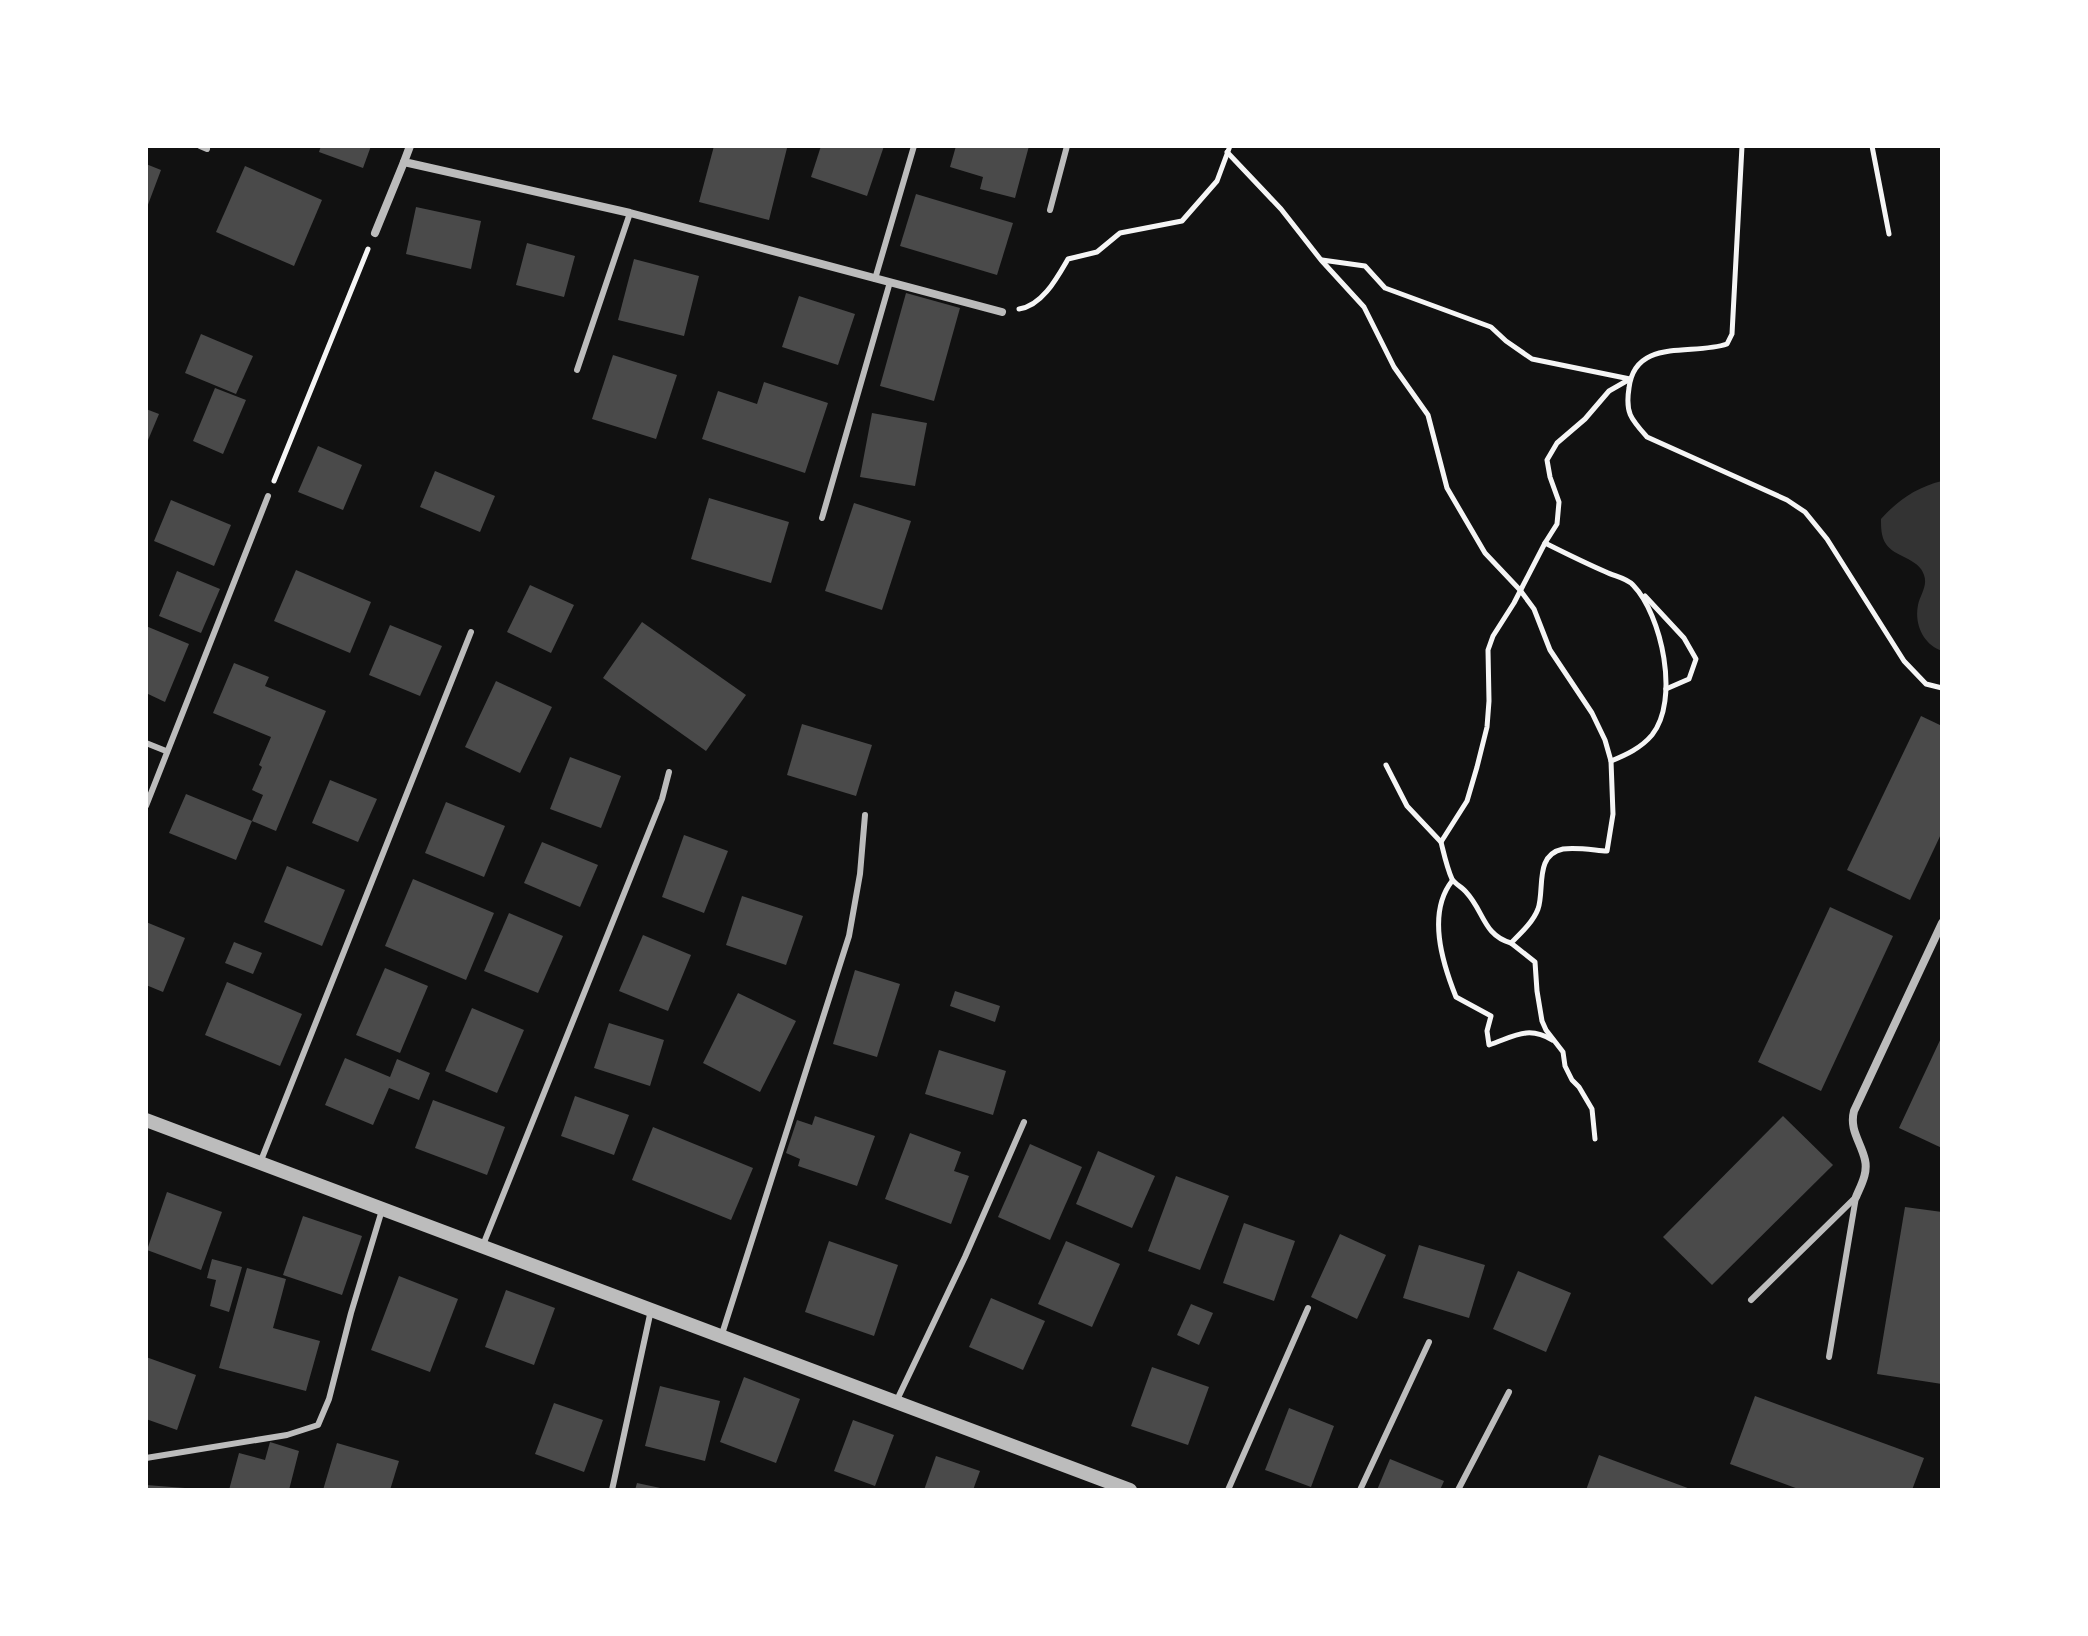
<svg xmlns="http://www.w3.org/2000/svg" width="2088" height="1636" viewBox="0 0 2088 1636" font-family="'Titillium Web',sans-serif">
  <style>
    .water { fill: #333 }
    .building { fill: #4a4a4a }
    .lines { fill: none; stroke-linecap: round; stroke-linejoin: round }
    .path { stroke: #f5f5f5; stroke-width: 5 }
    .service { stroke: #bcbcbc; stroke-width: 6 }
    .minor { stroke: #bcbcbc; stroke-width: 8 }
    .tertiary { stroke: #bcbcbc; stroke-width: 14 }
  </style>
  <rect width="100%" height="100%" fill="#111"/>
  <path class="water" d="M1942,481v170c-18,-6 -28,-26 -24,-46 2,-10 10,-19 6,-30 -5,-17 -30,-18 -38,-31 -5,-7 -5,-17 -5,-25 17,-19 36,-32 61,-38z"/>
  <g class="building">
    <path d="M321,146h50l-8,22 -44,-16z"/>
    <path d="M714,146h66l7,2 -18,72 -70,-18z"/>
    <path d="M821,146h63l-17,50 -56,-19z"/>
    <path d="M956,146h73l-14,52 -35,-9 3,-12 -33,-10z"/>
    <path d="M146,164l15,6 -15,40z"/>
    <path d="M245,166l77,34 -28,66 -78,-34z"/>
    <path d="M916,194l97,29 -16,52 -97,-29z"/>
    <path d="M416,207l65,14 -10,48 -65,-15z"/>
    <path d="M527,243l48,13 -11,41 -48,-12z"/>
    <path d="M634,259l65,17 -15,60 -66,-16z"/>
    <path d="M906,293l54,15 -26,93 -54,-15z"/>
    <path d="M799,296l56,18 -17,51 -56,-18z"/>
    <path d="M201,334l52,22 -17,38 -51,-21z"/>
    <path d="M613,355l64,20 -21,64 -64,-20z"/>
    <path d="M764,382l64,21 -23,70 -103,-34 16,-48 39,13z"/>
    <path d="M215,388l31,12 -23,54 -30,-13z"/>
    <path d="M146,409l13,5 -13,31z"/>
    <path d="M872,413l55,10 -12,63 -55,-9z"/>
    <path d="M318,446l44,19 -19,45 -45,-18z"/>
    <path d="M435,471l60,25 -15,36 -60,-25z"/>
    <path d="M709,498l80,24 -18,61 -80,-24z"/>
    <path d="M171,500l60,25 -17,41 -60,-25z"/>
    <path d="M854,503l57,18 -29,89 -57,-19z"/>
    <path d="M296,570l75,32 -21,51 -76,-32z"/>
    <path d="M177,571l43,18 -19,44 -42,-17z"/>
    <path d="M530,585l44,20 -23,48 -44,-21z"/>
    <path d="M642,622l104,73 -40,56 -103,-73z"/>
    <path d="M390,625l52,21 -22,50 -51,-21z"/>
    <path d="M146,626l43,18 -24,58 -19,-9z"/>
    <path d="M234,663l35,14 -4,9 61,25 -50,120 -24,-10 -16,39 -67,-27 17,-39 66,27 11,-26 -11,-5 10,-23 -3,-2 12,-28 -58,-24z"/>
    <path d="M496,681l56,26 -32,66 -55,-26z"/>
    <path d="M1921,716l21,10v106l-32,68 -63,-30z"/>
    <path d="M802,724l70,21 -16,51 -69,-21z"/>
    <path d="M570,757l51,19 -20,52 -51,-19z"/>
    <path d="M330,780l47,19 -19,43 -46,-19z"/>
    <path d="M446,802l59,24 -21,51 -59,-24z"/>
    <path d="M684,835l44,16 -24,62 -42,-16z"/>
    <path d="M542,842l56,23 -18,42 -56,-24z"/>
    <path d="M287,866l58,24 -23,56 -58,-24z"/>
    <path d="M413,879l81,34 -28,67 -81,-34z"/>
    <path d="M742,896l61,20 -17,49 -60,-20z"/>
    <path d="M1830,907l63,29 -72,155 -63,-29z"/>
    <path d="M509,913l54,23 -25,57 -54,-22z"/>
    <path d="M146,922l39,16 -22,54 -17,-7z"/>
    <path d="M643,935l48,20 -23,56 -49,-20z"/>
    <path d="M234,942l28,11 -9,21 -28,-11z"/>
    <path d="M385,968l43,18 -28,67 -44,-18z"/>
    <path d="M855,970l45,14 -23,73 -44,-13z"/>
    <path d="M227,982l75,32 -22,52 -75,-31z"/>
    <path d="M955,991l45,15 -5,16 -45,-16z"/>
    <path d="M738,993l58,28 -36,71 -57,-29z"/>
    <path d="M472,1008l52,22 -27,63 -52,-22z"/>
    <path d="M609,1023l55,17 -14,46 -56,-18z"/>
    <path d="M1942,1036v112l-43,-20z"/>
    <path d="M939,1050l67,21 -13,44 -68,-21z"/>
    <path d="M345,1058l45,19 7,-18 33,14 -11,27 -30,-12 -16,37 -48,-20z"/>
    <path d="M575,1096l54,19 -15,40 -53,-19z"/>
    <path d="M433,1100l72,27 -18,48 -72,-27z"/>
    <path d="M815,1116l60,20 -18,50 -59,-20 2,-7 -14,-6 11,-33 15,5z"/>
    <path d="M1783,1116l50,49 -121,120 -49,-48z"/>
    <path d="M653,1127l100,41 -22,52 -99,-40z"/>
    <path d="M910,1133l51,19 -7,19 15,5 -18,48 -66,-25z"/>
    <path d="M1030,1144l52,23 -32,73 -52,-23z"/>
    <path d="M1098,1151l57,25 -23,52 -56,-24z"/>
    <path d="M1176,1176l53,20 -29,74 -52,-19z"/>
    <path d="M167,1192l55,20 -21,58 -54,-20z"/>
    <path d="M1905,1207l37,5v172l-65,-10z"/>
    <path d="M303,1216l59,20 -20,59 -59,-20z"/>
    <path d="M1244,1223l51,18 -21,60 -51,-18z"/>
    <path d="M1340,1234l46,21 -29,64 -46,-22z"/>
    <path d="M829,1241l69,24 -24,71 -69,-24z"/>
    <path d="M1066,1241l54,23 -28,63 -54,-23z"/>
    <path d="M1419,1245l66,20 -16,53 -66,-20z"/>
    <path d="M212,1259l30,8 -13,45 -19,-6 6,-26 -9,-2z"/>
    <path d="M247,1268l39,11 -13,49 47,13 -14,50 -87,-23z"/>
    <path d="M1518,1271l53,22 -25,59 -53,-23z"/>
    <path d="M399,1276l59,23 -28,73 -59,-22z"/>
    <path d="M506,1290l49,18 -21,57 -49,-18z"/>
    <path d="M991,1298l54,23 -22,49 -54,-23z"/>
    <path d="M1191,1304l22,9 -14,32 -22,-10z"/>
    <path d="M146,1357l50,18 -19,55 -31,-11z"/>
    <path d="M1152,1367l57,20 -21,58 -57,-19z"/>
    <path d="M744,1377l56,22 -24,64 -56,-21z"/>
    <path d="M660,1386l60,15 -15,60 -60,-15z"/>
    <path d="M1755,1396l169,62 -12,32h-111l-71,-26z"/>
    <path d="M554,1403l49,17 -19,52 -49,-18z"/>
    <path d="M1289,1408l45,18 -23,61 -46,-17z"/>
    <path d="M853,1420l41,15 -19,51 -41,-15z"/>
    <path d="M270,1442l29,9 -10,39h-60l10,-37 26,7z"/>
    <path d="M337,1443l62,18 -9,29h-67z"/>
    <path d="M1599,1455l94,35h-107z"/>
    <path d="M936,1456l44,15 -7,19h-49z"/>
    <path d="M1390,1459l54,22 -4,9h-63z"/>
    <path d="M637,1483l28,6v1h-30z"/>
    <path d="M146,1485l39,3v2h-39z"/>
  </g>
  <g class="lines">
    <g class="path">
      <path d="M1742,146l-10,188 -5,10c-34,12 -92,-7 -98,44 -4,25 2,31 18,49l140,63 18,12 22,27 77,122 22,23 16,4"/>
      <path d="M1872,146l17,88"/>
      <path d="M1227,152l54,57 40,51 43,47 30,60 34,48 19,73 38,65 35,37 14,19 16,41 42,63 13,27 6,21 2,53 -6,37c-14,-1 -31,-4 -44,-2 -29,6 -18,40 -25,60 -5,13 -17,24 -27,34l24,19 2,29 5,30 4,9 17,22 2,14 7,14 7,7 13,22 3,30"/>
      <path d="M1322,260l43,6 20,22 106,39 15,14 26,18 98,20 -21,12 -24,28 -28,24 -10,17 3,17 9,25 -2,22 -12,19 -31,60 -21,33 -5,14 1,51 -2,26 -10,40 -10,34 -26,41c3,12 6,26 11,37 3,5 10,8 14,13 18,19 17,43 45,51"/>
      <path d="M1019,309c23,-3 38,-31 49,-50l29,-7 23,-19 62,-12 35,-40 13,-35"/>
      <path d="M274,481l94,-232"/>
      <path d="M1545,543c20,10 40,20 61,29 8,4 21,6 27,13 29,30 47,115 19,150 -11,13 -26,20 -41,26"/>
      <path d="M1645,596l39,42 12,21 -7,20 -23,10"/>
      <path d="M1386,765l21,41 34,36"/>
      <path d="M1452,881c-25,32 -10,81 4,116l35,19 -4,15 2,14c24,-8 39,-20 63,-5"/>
    </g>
    <g class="service">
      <path d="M200,146l7,3"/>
      <path d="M1050,210l17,-64"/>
      <path d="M875,279l39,-133"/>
      <path d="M577,370l53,-157"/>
      <path d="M822,518l68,-236"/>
      <path d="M146,743l20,8"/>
      <path d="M146,806l122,-310"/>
      <path d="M260,1163l211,-531"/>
      <path d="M483,1245l179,-446 7,-27"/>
      <path d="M1751,1300l105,-103"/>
      <path d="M722,1334l127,-398 11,-62 5,-59"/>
      <path d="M1829,1357l27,-160"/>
      <path d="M896,1402l69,-145 59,-135"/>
      <path d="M146,1458l141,-23 31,-10 11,-26 22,-86 31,-103"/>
      <path d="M612,1490l39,-180"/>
      <path d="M1228,1490l80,-182"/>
      <path d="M1360,1490l69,-148"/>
      <path d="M1458,1490l51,-98"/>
    </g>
    <g class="minor">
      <path d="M410,146l-6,16 226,51 372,99"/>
      <path d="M375,233l29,-71"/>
      <path d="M1856,1197c5,-12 12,-24 9,-37 -4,-18 -16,-30 -11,-49l88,-188"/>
    </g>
    <path class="tertiary" d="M146,1120l984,370"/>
  </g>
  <rect width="2088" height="1636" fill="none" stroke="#ffffff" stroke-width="296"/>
</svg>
